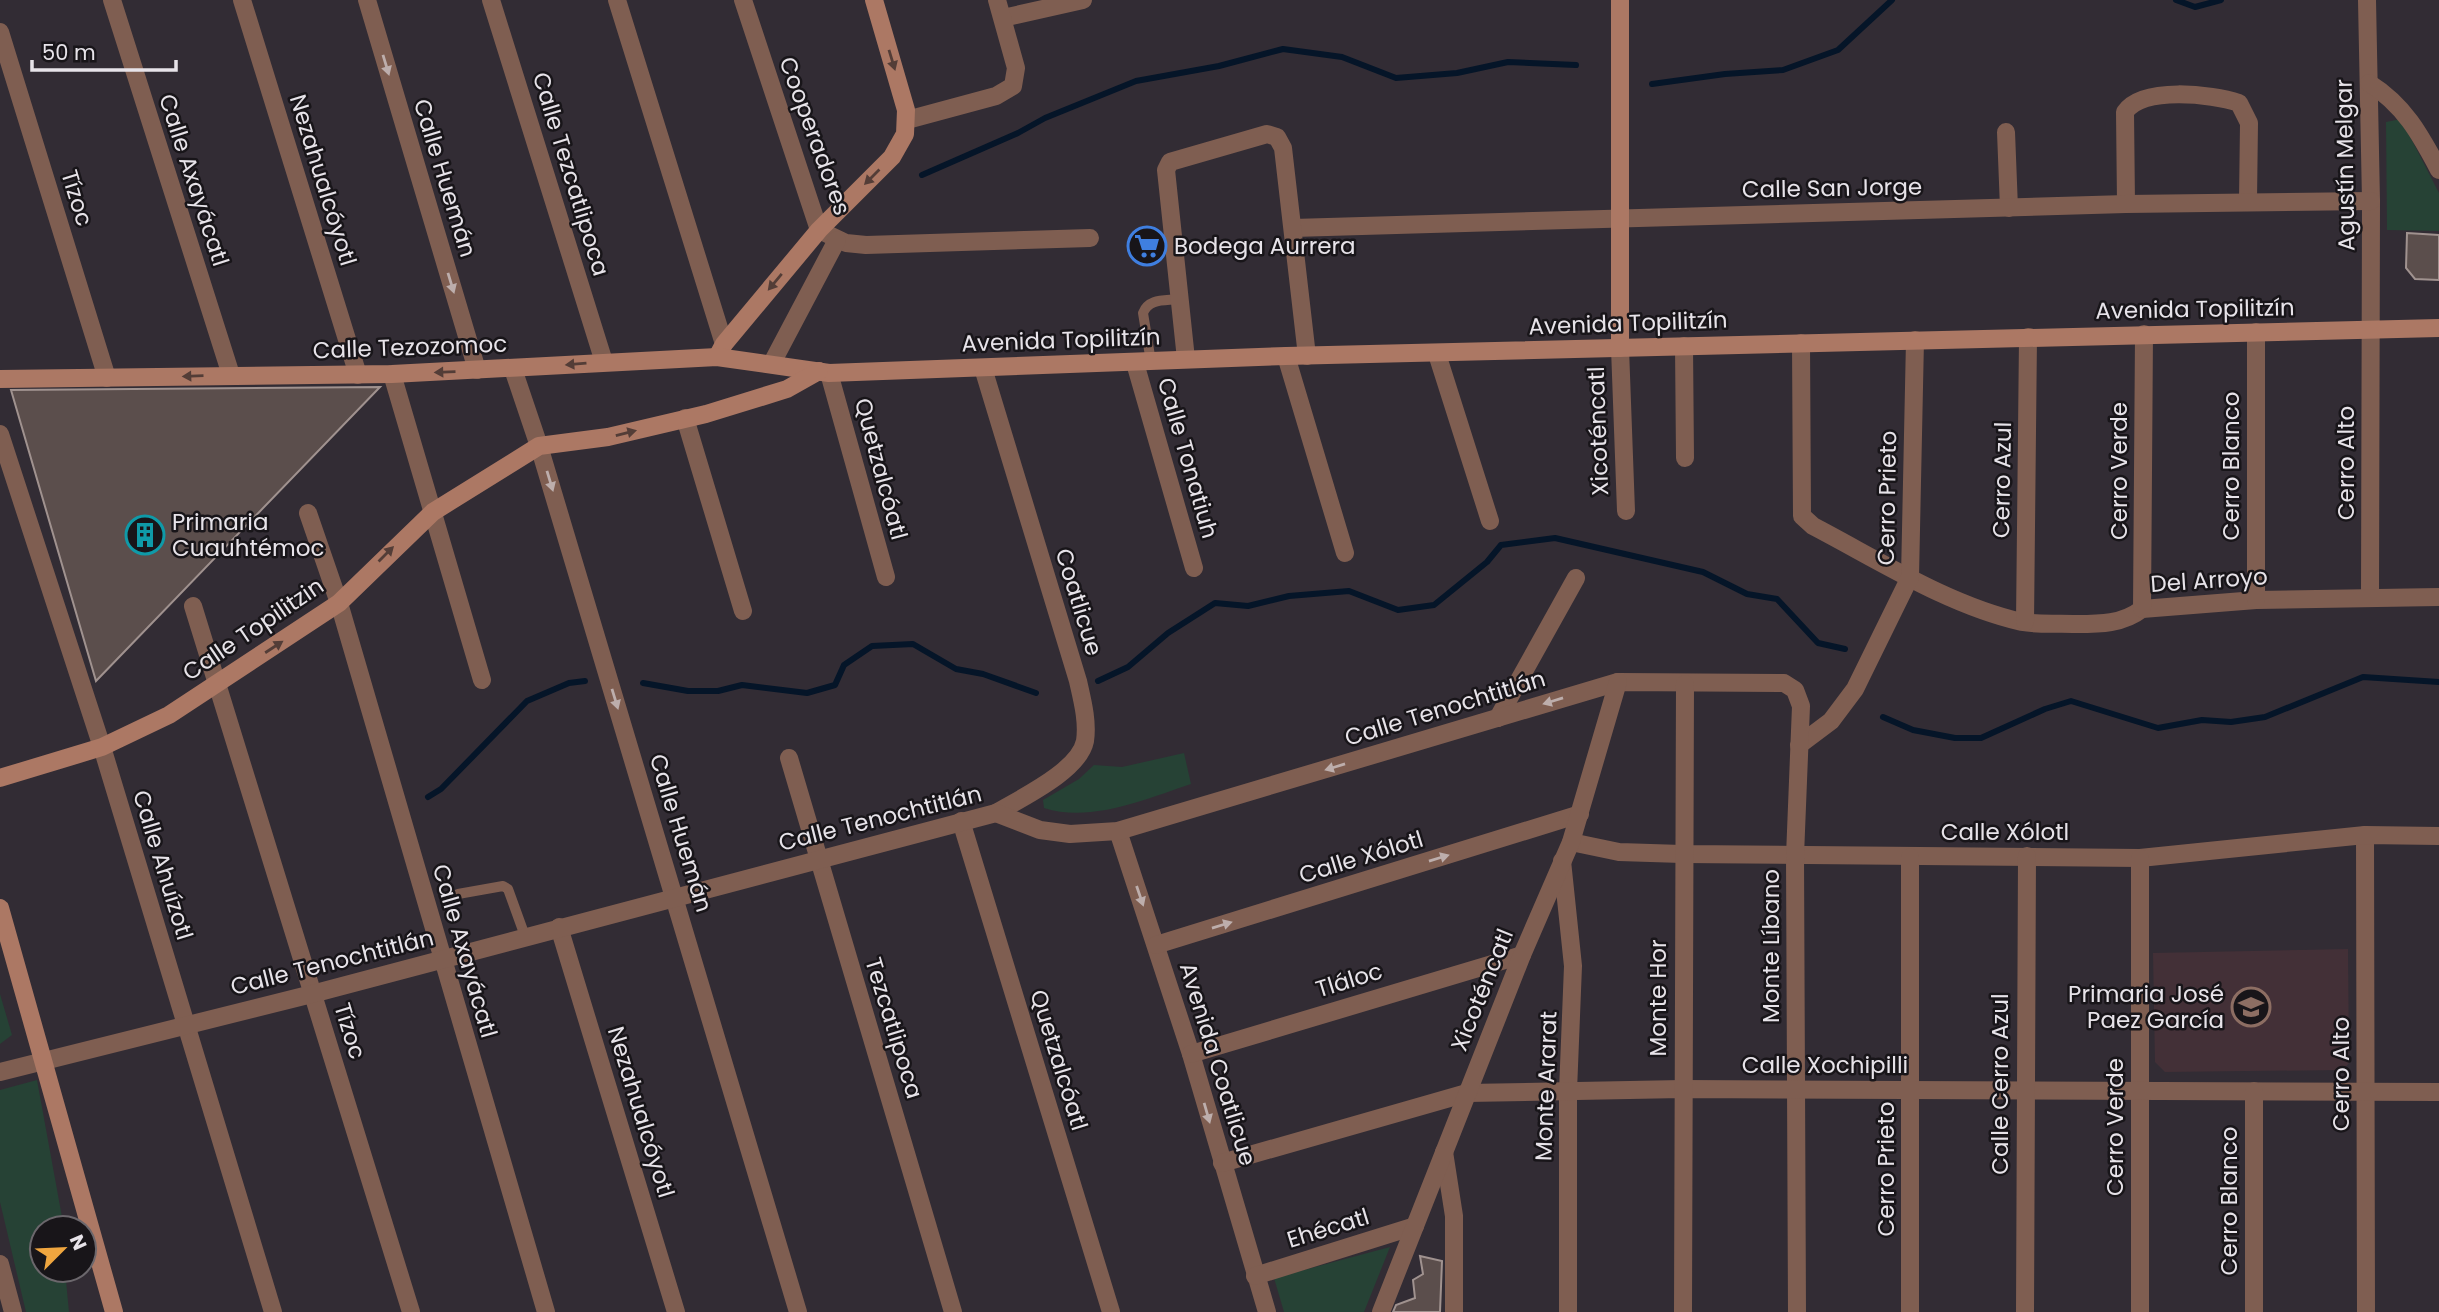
<svg xmlns="http://www.w3.org/2000/svg" width="2439" height="1312" viewBox="0 0 2439 1312" font-family="Poppins,sans-serif">
  <style>
    .education { fill: #433037 }
    .green { fill: #264235 }
    .lines { fill: none; stroke-linecap: round; stroke-linejoin: round }
    .stream { stroke: #051528; stroke-width: 6 }
    .building { fill: #5b4e4c; stroke: #a0928f; stroke-width: 2 }
    .lane { stroke: #7f5e51; stroke-width: 10 }
    .street { stroke: #7f5e51; stroke-width: 18 }
    .secondary { stroke: #ac7864; stroke-width: 18 }
    .oneway { fill: #533d37 }
    .oneway2 { fill: #bdaeac }
    .labels { text-anchor: middle; stroke-width: 5; stroke-linejoin: round; paint-order: stroke }
    .street-label { font-size: 23px; fill: #e7e3e9; stroke: #181519 }
    .poi-label { font-size: 23px; fill: #e7e3e9; stroke: #181519; text-anchor: start }
  </style>
  <rect width="100%" height="100%" fill="#322c34"/>
  <path class="education" d="M2348,949l1,114 -6,7 -178,2 -10,-10 -2,-109z"/>
  <g class="green">
    <path d="M2401,119l38,74v38l-52,-1 -1,-108z"/>
    <path d="M1184,753l7,31c-45,15 -100,39 -147,24l-1,-8 36,-21 15,-14 28,2z"/>
    <path d="M0,994l12,41 -12,9z"/>
    <path d="M37,1080l27,148h-22v42h23l4,42h-43l-26,-110v-112z"/>
    <path d="M1390,1247l-26,65h-80l-10,-34z"/>
  </g>
  <g class="lines">
    <g class="stream">
      <path d="M2176,0l19,7 26,-7"/>
      <path d="M1652,84l73,-10 58,-4 55,-20 54,-50"/>
      <path d="M922,175l96,-42 27,-15 91,-37 83,-15 64,-17 59,8 54,21 61,-5 51,-11 68,3"/>
      <path d="M1098,681l30,-14 40,-34 47,-30 33,3 41,-10 60,-5 49,19 36,-5 53,-43 14,-17 54,-7 148,34 44,22 30,5 41,44 27,6"/>
      <path d="M643,683l45,8h30l24,-6 65,8 28,-8 9,-20 28,-19 41,-2 43,25 27,5 53,19"/>
      <path d="M1883,717l30,13 42,8h26l64,-29 26,-8 87,27 44,-8 29,2 34,-5 98,-40 76,5"/>
      <path d="M428,797l13,-8 86,-88 42,-18 16,-2"/>
    </g>
  </g>
  <g class="building">
    <path d="M2407,233l32,2v45l-24,-1 -9,-11z"/>
    <path d="M380,387l-284,294 -85,-291z"/>
    <path d="M1420,1256l22,5 -2,51h-47l3,-7 19,-7 -2,-18 10,-6z"/>
  </g>
  <g class="lines">
    <g class="lane">
      <path d="M1151,362l-8,-49c6,-15 22,-12 36,-14"/>
      <path d="M458,894l45,-8 5,3 17,47"/>
    </g>
    <g class="street">
      <path d="M112,0l119,375"/>
      <path d="M242,0l116,375"/>
      <path d="M367,0l110,370"/>
      <path d="M491,0l113,362"/>
      <path d="M617,0l107,344"/>
      <path d="M743,0l76,230 27,13 20,2 224,-7"/>
      <path d="M2367,0l4,201 -1,397"/>
      <path d="M1003,18l80,-18"/>
      <path d="M0,32l107,346"/>
      <path d="M2369,83c35,22 51,51 70,87"/>
      <path d="M907,120l89,-24 17,-10 3,-18 -19,-68"/>
      <path d="M2006,132l3,76"/>
      <path d="M2126,204l-1,-92c18,-26 86,-18 114,-9l10,20 -1,78"/>
      <path d="M1293,228l833,-24 245,-3"/>
      <path d="M1801,343l1,173 11,10c67,35 135,79 209,96 17,3 37,1 54,2 24,0 47,0 66,-15l114,-9 183,-3"/>
      <path d="M1684,346l1,112"/>
      <path d="M1620,348l6,163"/>
      <path d="M1437,354l53,167"/>
      <path d="M1286,356l59,197"/>
      <path d="M1186,359l-20,-189 4,-8 97,-28 10,3 6,11 24,208"/>
      <path d="M772,363l65,-123"/>
      <path d="M1135,363l59,205"/>
      <path d="M983,368l95,313c4,18 10,40 7,60 -6,30 -64,57 -89,72"/>
      <path d="M513,369l26,77 259,866"/>
      <path d="M829,373l57,204"/>
      <path d="M392,374l90,306"/>
      <path d="M685,418l58,193"/>
      <path d="M0,434l102,313 171,565"/>
      <path d="M308,513l31,90 207,709"/>
      <path d="M2256,600v-268"/>
      <path d="M193,606l218,706"/>
      <path d="M2142,609l2,-275"/>
      <path d="M2025,622l3,-285"/>
      <path d="M1498,718l78,-140"/>
      <path d="M1799,745l32,-24 24,-32 55,-112 5,-237"/>
      <path d="M789,758l164,554"/>
      <path d="M961,821l150,491"/>
      <path d="M1118,831l73,223 76,258"/>
      <path d="M2365,835l1,477"/>
      <path d="M1571,842l48,10 63,2 458,4 225,-23 74,1"/>
      <path d="M1910,857v455"/>
      <path d="M2140,858v454"/>
      <path d="M1562,861l11,105 -5,125v221"/>
      <path d="M559,927l117,385"/>
      <path d="M1156,945l424,-131"/>
      <path d="M1191,1054l331,-99"/>
      <path d="M0,1072l312,-78 684,-181 44,17 30,4 48,-3 500,-149 166,1 11,7 6,16 -6,150 2,456"/>
      <path d="M1444,1152l10,64v96"/>
      <path d="M1222,1163l245,-70 215,-4 757,3"/>
      <path d="M0,1264l13,48"/>
      <path d="M1255,1276l160,-50"/>
      <path d="M1381,1312l141,-357 49,-113 47,-160"/>
      <path d="M1683,1312l2,-628"/>
      <path d="M2025,1312l2,-456"/>
      <path d="M2254,1312v-221"/>
    </g>
    <g class="secondary">
      <path d="M1620,348v-348"/>
      <path d="M717,357l7,-13 95,-114 73,-73 13,-23 1,-24 -32,-110"/>
      <path d="M0,379l392,-5 325,-17 112,16 457,-17 1153,-28"/>
      <path d="M0,778l102,-31 67,-32 170,-112 94,-91 106,-66 69,-9 98,-23 81,-25 32,-18"/>
      <path d="M0,908l114,404"/>
    </g>
  </g>
  <defs><path id="oneway-solid" d="M-6-.8H1V-3.2L6.5 0L1 3.2V.8H-6Z" transform="scale(1.75)"/></defs>
  <g class="oneway">
    <use href="#oneway-solid" transform="translate(892 60) rotate(73)"/>
    <use href="#oneway-solid" transform="translate(872 177) rotate(135)"/>
    <use href="#oneway-solid" transform="translate(775 282) rotate(130)"/>
    <use href="#oneway-solid" transform="translate(576 364) rotate(175)"/>
    <use href="#oneway-solid" transform="translate(445 372) rotate(178)"/>
    <use href="#oneway-solid" transform="translate(193 376) rotate(178)"/>
    <use href="#oneway-solid" transform="translate(626 433) rotate(-14)"/>
    <use href="#oneway-solid" transform="translate(386 554) rotate(-45)"/>
    <use href="#oneway-solid" transform="translate(274 647) rotate(-33)"/>
  </g>
  <g class="oneway2">
    <use href="#oneway-solid" transform="translate(386 65) rotate(73)"/>
    <use href="#oneway-solid" transform="translate(451 283) rotate(73)"/>
    <use href="#oneway-solid" transform="translate(550 481) rotate(73)"/>
    <use href="#oneway-solid" transform="translate(615 699) rotate(73)"/>
    <use href="#oneway-solid" transform="translate(1553 701) rotate(163)"/>
    <use href="#oneway-solid" transform="translate(1335 767) rotate(163)"/>
    <use href="#oneway-solid" transform="translate(1439 858) rotate(-17)"/>
    <use href="#oneway-solid" transform="translate(1140 896) rotate(71)"/>
    <use href="#oneway-solid" transform="translate(1222 925) rotate(-17)"/>
    <use href="#oneway-solid" transform="translate(1207 1113) rotate(74)"/>
  </g>
  <defs>
    <symbol id="supermarket-ring" viewBox="-11 -11 22 22"><circle r="9.5" fill="#181519" stroke="#3f7fe0" stroke-width="1.5"/><path d="M-6-5.5h2.5l.6 2H6L4.5 2H-2.5L-4.4-4H-6ZM-1.5 3.2a1.3 1.3 0 1 0 .1 0ZM3 3.2a1.3 1.3 0 1 0 .1 0Z" fill="#3f7fe0"/></symbol>
    <symbol id="building-ring" viewBox="-11 -11 22 22"><circle r="9.5" fill="#181519" stroke="#0f9aa8" stroke-width="1.5"/><path d="M-4-6H4V6H1V3H-1V6H-4ZM-2.5-4.3h1.7v1.8h-1.7ZM.8-4.3h1.7v1.8H.8ZM-2.5-1h1.7V.8h-1.7ZM.8-1h1.7V.8H.8Z" fill="#0f9aa8"/></symbol>
    <symbol id="school-ring" viewBox="-11 -11 22 22"><circle r="9.5" fill="#181519" stroke="#8d6e63" stroke-width="1.5"/><path d="M0-5L7-2L0 1L-7-2ZM-4 1L0 2.5L4 1V4Q0 6-4 4Z" fill="#8d6e63"/></symbol>
  </defs>
  <g fill-rule="evenodd">
    <use href="#supermarket-ring" x="1125" y="224" width="44" height="44"/>
    <use href="#building-ring" x="123" y="513" width="44" height="44"/>
    <use href="#school-ring" x="2229" y="985" width="44" height="44"/>
  </g>
  <g class="labels">
    <g class="street-label">
      <text transform="translate(815 136) rotate(70)" y="8">Cooperadores</text>
      <text transform="translate(2345 165) rotate(-91)" y="8">Agustín Melgar</text>
      <text transform="translate(571 174) rotate(73)" y="8">Calle Tezcatlipoca</text>
      <text transform="translate(445 178) rotate(73)" y="8">Calle Huemán</text>
      <text transform="translate(194 180) rotate(72)" y="8">Calle Axayácatl</text>
      <text transform="translate(323 180) rotate(73)" y="8">Nezahualcóyotl</text>
      <text transform="translate(1832 188) rotate(-1)" y="8">Calle San Jorge</text>
      <text transform="translate(77 198) rotate(73)" y="8">Tízoc</text>
      <text transform="translate(2195 309) rotate(-1)" y="8">Avenida Topilitzín</text>
      <text transform="translate(1628 323) rotate(-2)" y="8">Avenida Topilitzín</text>
      <text transform="translate(1061 340) rotate(-2)" y="8">Avenida Topilitzín</text>
      <text transform="translate(410 347) rotate(-2)" y="8">Calle Tezozomoc</text>
      <text transform="translate(1598 431) rotate(-92)" y="8">Xicoténcatl</text>
      <text transform="translate(1188 458) rotate(74)" y="8">Calle Tonatiuh</text>
      <text transform="translate(2346 463) rotate(-90)" y="8">Cerro Alto</text>
      <text transform="translate(2231 466) rotate(-90)" y="8">Cerro Blanco</text>
      <text transform="translate(881 469) rotate(75)" y="8">Quetzalcóatl</text>
      <text transform="translate(2119 471) rotate(-90)" y="8">Cerro Verde</text>
      <text transform="translate(2002 480) rotate(-89)" y="8">Cerro Azul</text>
      <text transform="translate(1887 498) rotate(-89)" y="8">Cerro Prieto</text>
      <text transform="translate(2209 580) rotate(-4)" y="8">Del Arroyo</text>
      <text transform="translate(1079 602) rotate(73)" y="8">Coatlicue</text>
      <text transform="translate(253 629) rotate(-34)" y="8">Calle Topilitzin</text>
      <text transform="translate(1445 708) rotate(-17)" y="8">Calle Tenochtitlán</text>
      <text transform="translate(880 818) rotate(-14)" y="8">Calle Tenochtitlán</text>
      <text x="2005" y="840">Calle Xólotl</text>
      <text transform="translate(681 833) rotate(73)" y="8">Calle Huemán</text>
      <text transform="translate(1361 857) rotate(-17)" y="8">Calle Xólotl</text>
      <text transform="translate(163 865) rotate(73)" y="8">Calle Ahuízotl</text>
      <text transform="translate(1771 946) rotate(-90)" y="8">Monte Líbano</text>
      <text transform="translate(465 951) rotate(74)" y="8">Calle Axayácatl</text>
      <text transform="translate(332 962) rotate(-14)" y="8">Calle Tenochtitlán</text>
      <text transform="translate(1349 980) rotate(-17)" y="8">Tláloc</text>
      <text transform="translate(1482 990) rotate(-68)" y="8">Xicoténcatl</text>
      <text transform="translate(1658 998) rotate(-90)" y="8">Monte Hor</text>
      <text transform="translate(894 1028) rotate(73)" y="8">Tezcatlipoca</text>
      <text transform="translate(350 1031) rotate(73)" y="8">Tízoc</text>
      <text transform="translate(1059 1060) rotate(73)" y="8">Quetzalcóatl</text>
      <text transform="translate(1218 1064) rotate(73)" y="8">Avenida Coatlicue</text>
      <text x="1825" y="1073">Calle Xochipilli</text>
      <text transform="translate(2341 1074) rotate(-90)" y="8">Cerro Alto</text>
      <text transform="translate(2000 1084) rotate(-90)" y="8">Calle Cerro Azul</text>
      <text transform="translate(1546 1086) rotate(-88)" y="8">Monte Ararat</text>
      <text transform="translate(641 1112) rotate(73)" y="8">Nezahualcóyotl</text>
      <text transform="translate(2115 1127) rotate(-90)" y="8">Cerro Verde</text>
      <text transform="translate(1886 1169) rotate(-90)" y="8">Cerro Prieto</text>
      <text transform="translate(2229 1201) rotate(-90)" y="8">Cerro Blanco</text>
      <text transform="translate(1328 1228) rotate(-17)" y="8">Ehécatl</text>
    </g>
    <g class="poi-label">
      <text x="1174" y="254">Bodega Aurrera</text>
      <text x="172" y="530">Primaria<tspan x="172" dy="26">Cuauhtémoc</tspan></text>
      <text x="2224" y="1002" text-anchor="end">Primaria José<tspan x="2224" dy="26">Paez García</tspan></text>
    </g>
  </g>
  <g transform="translate(63 1249) rotate(66)"><circle r="33" fill="#181519" stroke="#6b676c" stroke-width="2"/>
  <path d="M0-5L12 26L0 18L-12 26Z" fill="#f0a63f"/>
  <text y="-10" font-size="19" font-weight="bold" text-anchor="middle" fill="#e7e3e9">N</text>
  </g>
  <path d="M32 60v10h144v-10" fill="none" stroke="#e7e3e9" stroke-width="3.5"/>
  <text x="42" y="60" font-size="21" fill="#e7e3e9" stroke="#181519" stroke-width="5" paint-order="stroke">50 m</text>
</svg>
